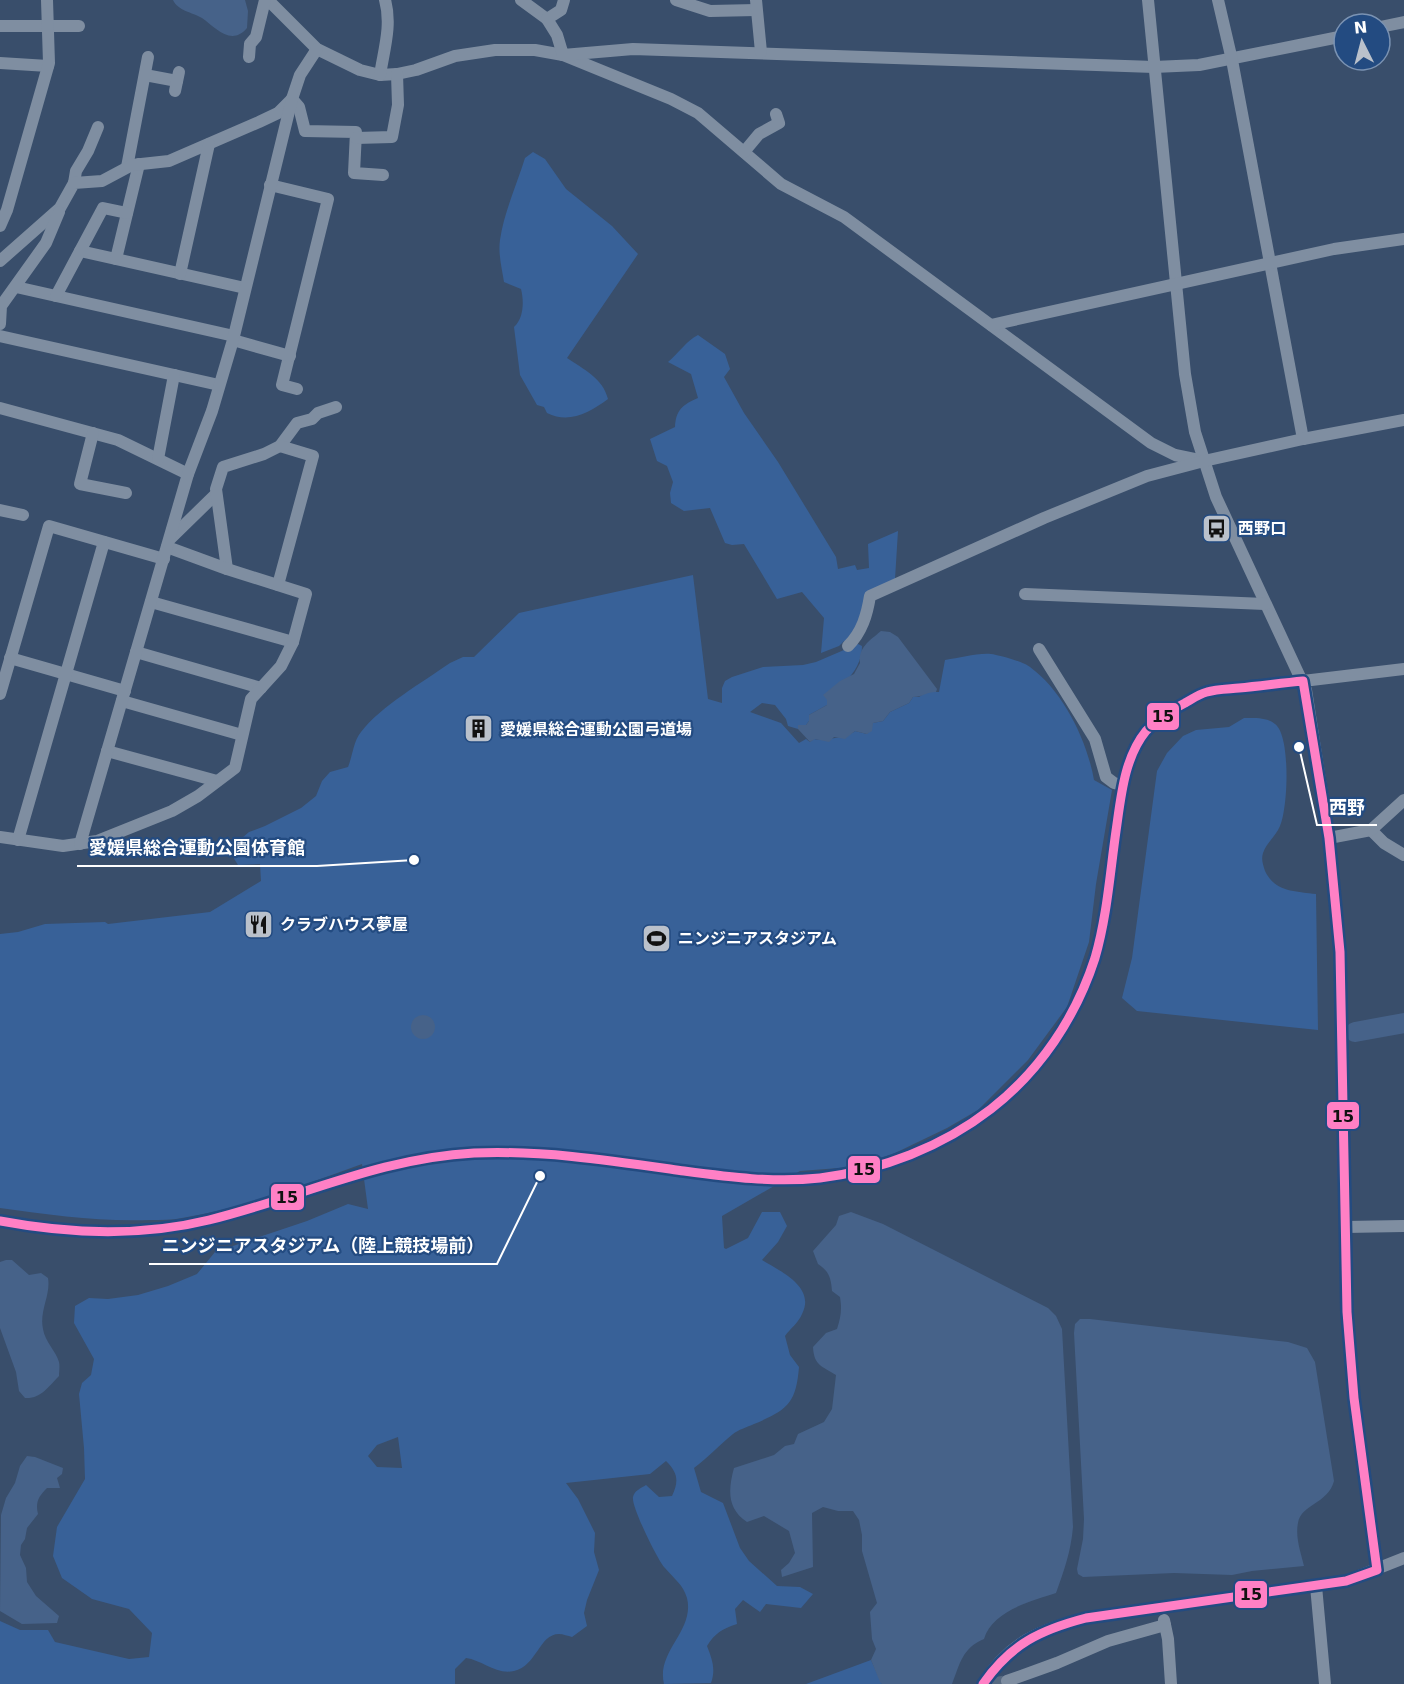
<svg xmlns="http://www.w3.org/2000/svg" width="1404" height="1684" viewBox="0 0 1404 1684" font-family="'DejaVu Sans','Noto Sans JP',sans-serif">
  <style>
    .green { fill: #386198; fill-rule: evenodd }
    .water { fill: #466289 }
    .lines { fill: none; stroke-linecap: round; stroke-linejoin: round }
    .river { stroke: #466289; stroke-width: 20 }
    .minor-tunnel { stroke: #576981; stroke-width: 12; stroke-dasharray: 12 6; stroke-linecap: butt }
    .minor { stroke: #7f8ea1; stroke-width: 12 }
    .bus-1-casing { stroke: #234b81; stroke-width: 14 }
    .bus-1 { stroke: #ff80c5; stroke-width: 9 }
    .labels { text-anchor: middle; stroke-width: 4.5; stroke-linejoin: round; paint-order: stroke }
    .poi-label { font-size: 16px; font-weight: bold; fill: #fff; stroke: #234b81; text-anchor: start }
    .leader { fill: none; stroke: #fff; stroke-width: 2 }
    .callout-dot { fill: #fff; stroke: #234b81; stroke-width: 2 }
    .callout-label { font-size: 18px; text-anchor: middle; font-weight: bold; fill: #fff; stroke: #234b81; stroke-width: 4.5; stroke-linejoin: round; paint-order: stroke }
    .line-badge { stroke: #234b81; stroke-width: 2 }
    .pale-badge-label { font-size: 16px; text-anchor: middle; font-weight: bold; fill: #111 }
  </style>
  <rect width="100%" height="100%" fill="#394e6b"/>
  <g class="green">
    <path d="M533,152l12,7 21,30 46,37 26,28 -71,104c16,11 36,20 41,41 -19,14 -39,25 -61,14l-3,-6 -7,-2 -17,-30 -6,-48c10,-9 10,-26 7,-38l-17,-7c-2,-13 -6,-28 -4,-42 4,-28 17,-56 25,-82z"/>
    <path d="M698,335l27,19 5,15 -6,8 20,36 34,49 58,95 2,12 17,-4 2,5 12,-2 -1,-24 30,-13 -3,48 -27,13 -6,26 -13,24 -5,-1 -5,5 -18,7 3,-35 -22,-26 -25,7 -33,-55 -12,1 -7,-2 -15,-35 -26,3 -13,-8 -1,-10 3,-11 -6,-16 -10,-5 -7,-22 25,-12c1,-17 7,-22 23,-29l-7,-24 -23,-12c11,-9 18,-21 30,-27z"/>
    <path d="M693,575l15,124 14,4v-15l3,-7 7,-4 31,-10 40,-2 13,-3 42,-18 4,2c0,24 -19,38 -35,54v5l-18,10v6l-3,4h-7l-1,4 -10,-3 -2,-7 -11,-14 -13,-2 -12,9 31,11 18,20 7,-4 4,3 4,-3c9,2 35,-2 41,-8l12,3 6,-11 10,-2 7,-9 19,-9 4,-6h6l7,-5h13l6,-32c15,-2 31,-7 46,-6 8,1 33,8 39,13 33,24 57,73 64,113l18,10 -16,94 -7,58 -22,65 -39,53 -50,50 -31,18 -54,26 -41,13 -52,4 -78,45 2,32 2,1 22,-11 14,-26h18l7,14 -9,16 -16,18c18,11 54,27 40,54 -3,8 -12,15 -17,22l5,19 9,12c-3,37 -12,43 -45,57 -7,3 -16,6 -21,10 -14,11 -24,23 -39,34l7,24 22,11 17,45 9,13 28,25 23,1 13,7 -12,14 -35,-4 -6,8 -17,-12 -8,9 2,15c-15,5 -22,9 -30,22 5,13 9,23 4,37l-47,1c-8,-33 31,-53 23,-86 -4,-14 -13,-19 -22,-30 -7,-7 -34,-62 -32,-71 1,-6 8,-9 13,-12l13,12 13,-1c7,-15 6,-23 -6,-35l-16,13 -84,9 12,16 17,34 -1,19 5,18 -12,30 -3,13 3,13 -15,11c-4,-1 -9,-3 -13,-3 -20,0 -22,32 -45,37 -18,4 -32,-11 -48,-13l-11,11v15h-455v-63l20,9h28l7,12 74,17 20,-2 3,-24 -23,-24 -37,-10 -30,-21 -9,-22 4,-29 28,-48 -1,-31 -5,-54 3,-11 9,-8 3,-16 -20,-36 1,-17 14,-8 19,1 30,-4 30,-9 29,-12 18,-22 92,-31 41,-17 20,5 -6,-45c-59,21 -118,44 -180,54 -10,2 -21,2 -32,2 -50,2 -100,-5 -150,-12v-274l18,-2 27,-8 60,-2 3,2 102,-12 51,-31 -1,-17 -22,1 -5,-8 2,-13 14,-12 16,-6 36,-18 15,-12 6,-15 8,-9 18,-5c5,-12 5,-25 13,-35 20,-26 62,-50 89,-69l13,-6h11l45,-44zM398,1437l4,31 -25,-1 -9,-11 9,-11z"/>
    <path d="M1244,718c10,0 23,-1 31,6 16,12 13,84 5,102 -4,10 -14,17 -17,27 -2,6 0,12 2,18 10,21 30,20 51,23l2,136 -181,-19 -15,-13 10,-40 25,-187 10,-18 16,-17 13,-6 33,-3z"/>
    <path d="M871,1660l11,24h-76z"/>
  </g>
  <g class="water">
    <path d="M173,0h72l3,11 -1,17c-16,19 -32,-1 -45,-10 -10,-6 -24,-7 -29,-18z"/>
    <path d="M881,631l9,1 8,5 39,52 -1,3c-9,0 -14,5 -23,5l-4,6 -19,9 -7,9 -10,2 -1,8 -5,3 -12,-3 -10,8 -11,-2 -5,5 -14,-3 -5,3 -12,-13v-4h8l3,-4v-6l18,-10v-5l-4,-5 17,-14 14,-7 6,-11c-2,-15 9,-22 21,-32z"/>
    <circle cx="423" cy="1027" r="12"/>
    <path d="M851,1212l32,12 165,84 8,8 6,13 11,198c-2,24 -9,44 -17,66 -25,8 -64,18 -72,46 -22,9 -24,25 -32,45h-70l-2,-2 -9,-22 5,-11 -4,-10 -2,-27 7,-9 -15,-52v-16l-3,-15 -6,-9h-15l-15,-4 -11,6 1,54 -31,10 -1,-7 8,-7 6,-10 -6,-22 -25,-15 -17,6c-20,-13 -19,-32 -13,-54l40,-13 11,-9 9,-2 4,-10 26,-12 8,-13 4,-34c-14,-9 -22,-9 -23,-28l13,-14 11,-4c4,-12 5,-20 3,-32l-8,-6c-1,-13 -3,-20 -14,-27l-5,-13 23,-26 3,-9z"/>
    <path d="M6,1260h6l17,15 12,-2 7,5c3,17 -9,33 -5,51 2,13 13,22 16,33 1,4 0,10 0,14 -11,11 -18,23 -34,22l-6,-7 -3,-19 -16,-44v-66z"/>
    <path d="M1080,1319h10l198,23 19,6 8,14 19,119c-6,23 -33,23 -36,42 -3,14 3,30 6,43l-52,5 -20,4 -58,-2 -91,4 -5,-3 -1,-5 6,-30 1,-20 -10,-186 1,-9z"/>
    <path d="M27,1456l8,1 28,11 -1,6 -5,4 3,10h-13c-8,8 -12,14 -9,26l-11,14 -2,11 -4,6 -1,10 6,13 1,14 9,14 23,20 -2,7 -35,1 -22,-13 1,-96 5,-17 9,-15 5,-17z"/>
  </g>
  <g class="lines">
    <path class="river" d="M1355,1032l49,-9"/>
    <path class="minor-tunnel" d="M992,1684l15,-3"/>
    <g class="minor">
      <path d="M268,0l49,49 43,21 20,5 17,-1 19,-4 39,-14 40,-6h40l28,5 108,44 27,14 83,71 63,33 307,226 24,12 29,6"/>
      <path d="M521,0l26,19"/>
      <path d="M564,0l-3,10 -14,9 10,16 6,20 70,-6 521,18 45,-2 145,-29"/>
      <path d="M676,0l34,11 46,-1"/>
      <path d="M756,0l5,52"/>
      <path d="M1148,0l37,374 10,58 21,65 90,193 23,148 11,114 7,360 7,86 23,172"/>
      <path d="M1218,0l14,60 71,379"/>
      <path d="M0,26h79"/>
      <path d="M1380,27l24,-5"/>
      <path d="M249,57l1,-13 6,-7 9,-37"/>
      <path d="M0,63l48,3"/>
      <path d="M145,75l32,6"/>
      <path d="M380,75c4,-26 12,-50 5,-75"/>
      <path d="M175,91l4,-19"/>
      <path d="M292,99l7,8 6,24 51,1 -2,41 29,2"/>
      <path d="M356,138l36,-1 6,-32 -1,-31"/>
      <path d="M744,152l15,-18 20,-11 -3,-9"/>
      <path d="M127,167l21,-110"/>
      <path d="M74,183l2,-12 12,-20 10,-24"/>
      <path d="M270,185l58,14 -46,186 15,4"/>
      <path d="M0,226l7,-16 42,-147 -2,-63"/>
      <path d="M80,251l165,37"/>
      <path d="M116,259l23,-95"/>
      <path d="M0,261l60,-53 14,-25 28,-2 30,-16 37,-4 90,-39 19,-9 13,-13"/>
      <path d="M180,274l29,-130"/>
      <path d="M16,287l218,49"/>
      <path d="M56,296l47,-88 24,5"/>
      <path d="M0,324l1,-18 45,-63 13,-31"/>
      <path d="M991,325l343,-76 70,-10"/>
      <path d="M0,336l219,49"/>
      <path d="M233,340l57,16"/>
      <path d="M0,408l118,32 70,34"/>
      <path d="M93,433l-13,51 46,9"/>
      <path d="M158,459l16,-84"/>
      <path d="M0,510l23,5"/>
      <path d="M170,539l46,-45"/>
      <path d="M227,569l-11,-80 7,-22 41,-13 16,-8 17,-23 15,-4 6,-6 18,-6"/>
      <path d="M278,585l35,-129 -33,-10"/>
      <path d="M1025,594l240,10"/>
      <path d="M151,602l142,40"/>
      <path d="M848,646c14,-14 19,-31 22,-50l174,-78 103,-42 57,-15 99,-22 101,-19"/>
      <path d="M1039,649l56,90 11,38 8,6 8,2"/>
      <path d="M136,652l125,36"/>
      <path d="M10,658l115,33"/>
      <path d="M1303,681l101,-12"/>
      <path d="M0,694l49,-168 115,33"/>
      <path d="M122,701l120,34"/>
      <path d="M107,751l110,30"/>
      <path d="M1371,830l13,13 20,12"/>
      <path d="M0,837l63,9 34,-5 75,-30 26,-15 37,-28 16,-69 30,-33 12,-24 13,-48 -79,-25 -60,-22"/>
      <path d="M1329,838l42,-8 33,-30"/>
      <path d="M18,840l86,-298"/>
      <path d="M80,844l108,-370 24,-63 21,-71 59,-241 8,-24 17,-26"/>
      <path d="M1345,1227l59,-1"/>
      <path d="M1316,1586l9,98"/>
      <path d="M1164,1620l4,19 3,45"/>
      <path d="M1007,1681l50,-18 51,-22 57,-16"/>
      <path d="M983,1684c26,-41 57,-55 103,-66l260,-37 58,-23"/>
    </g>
    <defs>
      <path id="bus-1" d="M0,1221c69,13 140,16 209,-1 90,-22 170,-62 265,-67 70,-3 140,8 210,18 45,6 90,12 136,7 62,-8 122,-31 171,-69 49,-38 85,-92 104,-151 12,-41 15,-85 21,-127 5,-34 8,-73 30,-100 11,-12 25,-21 39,-28 7,-4 14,-9 22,-11 9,-3 22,-3 32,-4 21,-2 43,-5 64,-7l26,157 11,114 7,360 7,86 23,172 -31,11 -260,37c-46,12 -75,26 -103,66"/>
    </defs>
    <use href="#bus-1" class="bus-1-casing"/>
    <use href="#bus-1" class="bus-1"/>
  </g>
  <defs>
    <symbol id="bus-square" viewBox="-11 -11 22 22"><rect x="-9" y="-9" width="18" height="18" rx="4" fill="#bac1cb" stroke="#234b81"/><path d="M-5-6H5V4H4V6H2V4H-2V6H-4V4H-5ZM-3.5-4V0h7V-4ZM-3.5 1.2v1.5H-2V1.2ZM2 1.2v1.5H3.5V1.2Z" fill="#111"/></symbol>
    <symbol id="building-square" viewBox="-11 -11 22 22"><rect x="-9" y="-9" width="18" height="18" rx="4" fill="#bac1cb" stroke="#234b81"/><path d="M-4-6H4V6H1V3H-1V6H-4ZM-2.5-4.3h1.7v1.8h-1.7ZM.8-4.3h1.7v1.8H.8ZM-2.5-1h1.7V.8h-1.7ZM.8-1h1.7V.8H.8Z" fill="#111"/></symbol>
    <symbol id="restaurant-square" viewBox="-11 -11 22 22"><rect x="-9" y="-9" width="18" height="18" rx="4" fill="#bac1cb" stroke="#234b81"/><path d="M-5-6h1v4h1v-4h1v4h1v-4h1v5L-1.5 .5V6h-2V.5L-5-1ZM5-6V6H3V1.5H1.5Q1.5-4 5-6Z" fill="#111"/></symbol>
    <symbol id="stadium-square" viewBox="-11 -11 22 22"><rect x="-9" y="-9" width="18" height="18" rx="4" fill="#bac1cb" stroke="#234b81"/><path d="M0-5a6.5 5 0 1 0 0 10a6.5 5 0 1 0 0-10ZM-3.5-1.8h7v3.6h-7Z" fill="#111"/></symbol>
  </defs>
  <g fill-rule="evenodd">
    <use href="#bus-square" x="1200" y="512" width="33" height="33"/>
    <use href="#building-square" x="462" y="712" width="33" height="33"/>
    <use href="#restaurant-square" x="242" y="908" width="33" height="33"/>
    <use href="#stadium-square" x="640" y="922" width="33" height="33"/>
  </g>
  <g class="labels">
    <g class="poi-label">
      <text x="1238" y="534">西野口</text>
      <text x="500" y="735">愛媛県総合運動公園弓道場</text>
      <text x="280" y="930">クラブハウス夢屋</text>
      <text x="678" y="944">ニンジニアスタジアム</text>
    </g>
  </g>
  <path class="leader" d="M1299 747L1317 825H1377M414 860L317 866H77M540 1176L497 1264H149"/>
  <g class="callout-dot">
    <circle cx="1299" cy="747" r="6"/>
    <circle cx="414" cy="860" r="6"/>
    <circle cx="540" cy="1176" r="6"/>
  </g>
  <g class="callout-label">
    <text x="1347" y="814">西野</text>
    <text x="197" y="854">愛媛県総合運動公園体育館</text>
    <text x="323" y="1252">ニンジニアスタジアム（陸上競技場前）</text>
  </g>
  <g class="line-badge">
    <rect x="1146" y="702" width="34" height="29" rx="6" fill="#ff80c5"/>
    <rect x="1326" y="1101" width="34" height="29" rx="6" fill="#ff80c5"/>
    <rect x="847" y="1155" width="34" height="29" rx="6" fill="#ff80c5"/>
    <rect x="270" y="1183" width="35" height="28" rx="6" fill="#ff80c5"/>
    <rect x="1234" y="1580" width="34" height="29" rx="6" fill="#ff80c5"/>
  </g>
  <g class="pale-badge-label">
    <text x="1163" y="722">15</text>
    <text x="1343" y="1122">15</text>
    <text x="864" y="1175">15</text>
    <text x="287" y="1203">15</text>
    <text x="1251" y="1600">15</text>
  </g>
  <g transform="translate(1362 42) rotate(354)"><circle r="28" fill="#234b81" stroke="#7b93b3" stroke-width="1.5"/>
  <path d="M0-4.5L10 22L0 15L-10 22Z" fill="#bac1cb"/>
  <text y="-9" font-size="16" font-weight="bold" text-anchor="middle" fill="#ffffff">N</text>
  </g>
</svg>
